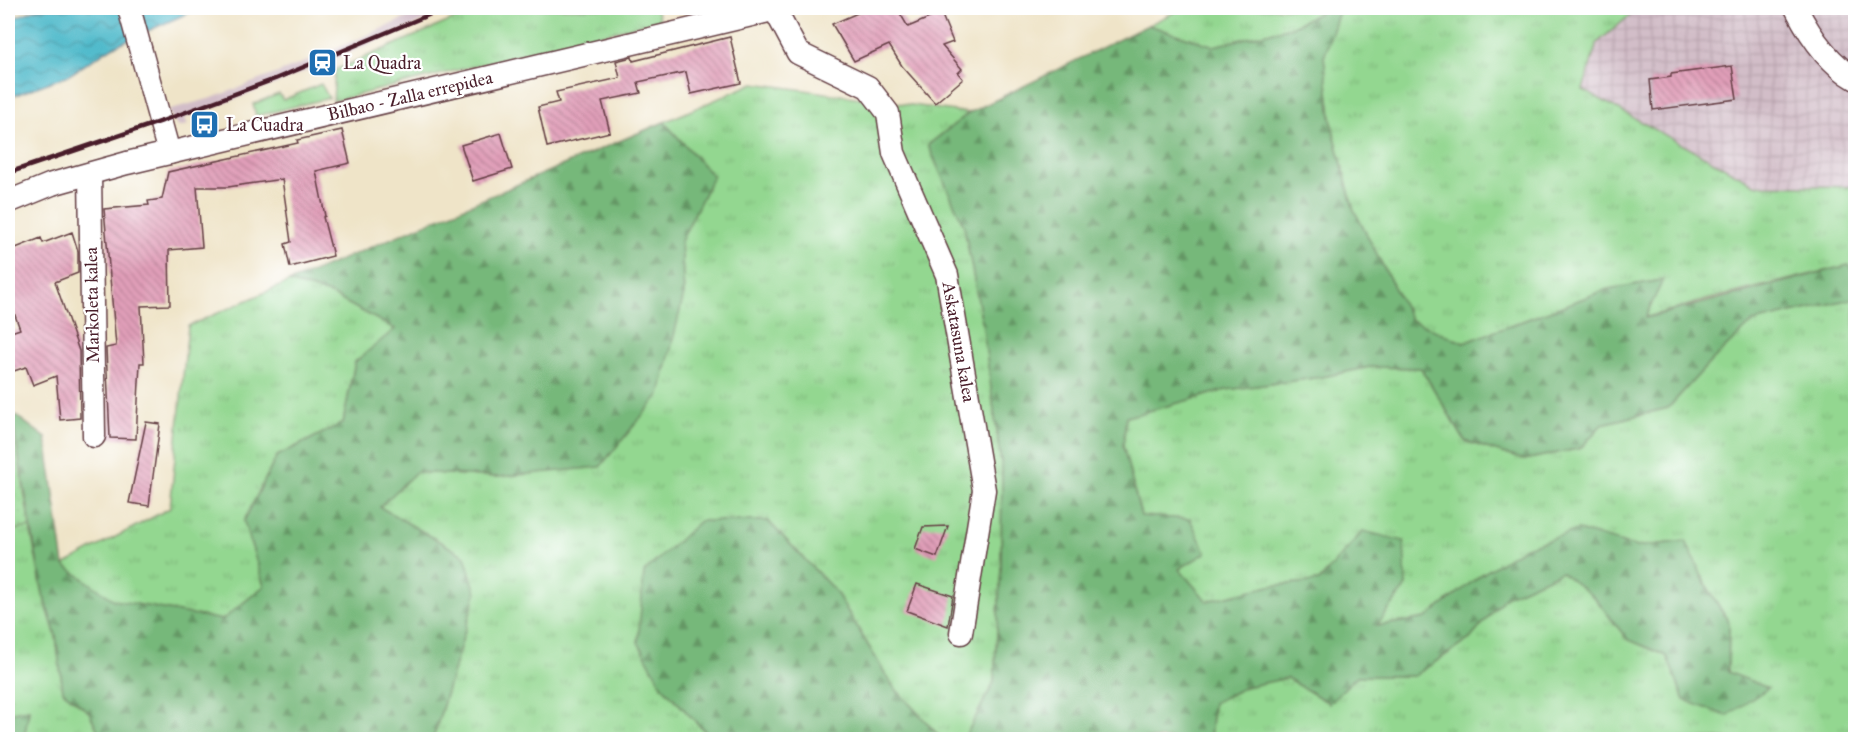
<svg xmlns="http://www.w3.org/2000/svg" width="1863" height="747" viewBox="0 0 1863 747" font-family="'IM FELL Great Primer',serif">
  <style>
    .industrial { fill: url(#industrial-grid) }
    .railway { fill: #d2bdc8 }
    .grass { fill: url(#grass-tufts); stroke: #6e7b5e; stroke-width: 1.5 }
    .forest { fill: url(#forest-firs); stroke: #606c52; stroke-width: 1.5 }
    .garden { fill: url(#garden-dots); stroke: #6e7b5e; stroke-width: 1.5 }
    .water { fill: url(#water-waves); stroke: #4c6c7a; stroke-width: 1.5 }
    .building { fill: url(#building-back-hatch) }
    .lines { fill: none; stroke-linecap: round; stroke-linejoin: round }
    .minor-casing { stroke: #633d43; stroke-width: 25 }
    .minor { stroke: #fff; stroke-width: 22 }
    .rail { stroke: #4a1f2b; stroke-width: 4.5 }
    .labels { text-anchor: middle; stroke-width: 4.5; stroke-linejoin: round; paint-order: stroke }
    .poi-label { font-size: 18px; fill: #4a1f2b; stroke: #fff; text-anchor: start }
    .street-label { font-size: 18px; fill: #4a1f2b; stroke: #fff }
  </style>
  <defs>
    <pattern id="industrial-grid" width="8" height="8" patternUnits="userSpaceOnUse" patternTransform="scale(1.5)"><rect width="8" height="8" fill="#d2bdc8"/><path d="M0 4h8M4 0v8" fill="none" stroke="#b6a2ac"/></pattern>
    <pattern id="grass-tufts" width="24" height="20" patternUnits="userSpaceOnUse" patternTransform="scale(1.5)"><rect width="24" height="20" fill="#93d790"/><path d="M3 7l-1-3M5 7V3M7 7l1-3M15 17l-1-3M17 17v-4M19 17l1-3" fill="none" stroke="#80b87c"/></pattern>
    <pattern id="forest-firs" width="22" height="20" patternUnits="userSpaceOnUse" patternTransform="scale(1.5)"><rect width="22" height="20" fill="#76b87a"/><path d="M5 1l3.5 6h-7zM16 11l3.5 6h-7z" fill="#639564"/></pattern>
    <pattern id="garden-dots" width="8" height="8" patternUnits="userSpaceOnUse" patternTransform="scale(1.5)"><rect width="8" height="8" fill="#93d790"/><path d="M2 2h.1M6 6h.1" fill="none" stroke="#80b87c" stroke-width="1.8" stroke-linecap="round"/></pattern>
    <pattern id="water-waves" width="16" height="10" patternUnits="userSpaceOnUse" patternTransform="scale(1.5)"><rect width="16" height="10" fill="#4eb9ca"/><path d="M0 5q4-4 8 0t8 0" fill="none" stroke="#4396a4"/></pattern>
    <pattern id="building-back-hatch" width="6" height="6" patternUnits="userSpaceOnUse" patternTransform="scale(1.5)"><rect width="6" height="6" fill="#e19fb9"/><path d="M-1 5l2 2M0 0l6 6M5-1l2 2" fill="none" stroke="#b88197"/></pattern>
  </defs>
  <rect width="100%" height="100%" fill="#fff"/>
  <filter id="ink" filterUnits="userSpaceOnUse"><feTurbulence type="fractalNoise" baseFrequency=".0167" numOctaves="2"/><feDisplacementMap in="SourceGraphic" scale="12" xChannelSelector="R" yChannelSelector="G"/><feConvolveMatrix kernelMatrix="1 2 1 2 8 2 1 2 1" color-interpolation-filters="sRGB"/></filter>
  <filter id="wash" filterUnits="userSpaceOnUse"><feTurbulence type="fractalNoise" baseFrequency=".008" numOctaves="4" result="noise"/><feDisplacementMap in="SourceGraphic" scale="24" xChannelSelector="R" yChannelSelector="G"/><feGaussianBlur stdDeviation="1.35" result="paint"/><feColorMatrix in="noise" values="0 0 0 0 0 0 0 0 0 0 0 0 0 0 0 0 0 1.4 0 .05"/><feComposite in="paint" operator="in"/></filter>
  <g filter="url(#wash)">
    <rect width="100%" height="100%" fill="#efe4c8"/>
    <path class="industrial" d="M1639,8h216v179l-99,-2 -173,-95 14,-47z"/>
    <path class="railway" d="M429,8h26l-179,76 -91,34 3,7 -10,2 -11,-17 45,-12 81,-31z"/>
    <g class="grass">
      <path d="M480,8h176l4,12 -327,81 2,-31z"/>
      <path d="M1183,8h145l-37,19 -77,19 -66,-21z"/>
      <path d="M1340,8h299l-42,35 -14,47 173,95 99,2v86l-7,-8 -142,35 -62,18 19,-38 -55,9 -144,54 -53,-23 -58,-112 -21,-83 -8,-68z"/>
      <path d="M754,83l215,30 -41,32 36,81 19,102 19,142 -1,98 -7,114 -30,57h-22l-50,-54 -56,-93 -68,-71h-68l-38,165 50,53h-279l43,-146 -97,-86 36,-35 83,5 186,-183 -3,-53 32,-65 -49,-54z"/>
      <path d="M321,84l8,14 -73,18 -3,-12 26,-10 4,6z"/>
      <path d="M289,282l41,12 66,35 -41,33 -12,61 -66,33 -33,65 20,65 -42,34 -108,-20 -51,-35 107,-57 18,-182z"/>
      <path d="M1855,298v441h-645l3,-36 32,-16 42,-9 42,25 28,-27h57l56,-37 35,-42 56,-25 34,26 32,41 40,17 17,44 44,-28 1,-49 -24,-40 -20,-42 -49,6 -58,-17 -96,44 -56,44 -50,8 30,-40 -43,-55 -44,50 -49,5 -63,15 -28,-32 -38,-52 -18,-71 3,-29 100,-27 96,-13 48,-10 51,1 44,73 60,19 56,-12 21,-24 66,-16 44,-48 41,-38z"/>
      <path d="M30,527l13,67 13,42 7,55 26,21 13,27h-78l5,-30 -21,4v-182z"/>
    </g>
    <g class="forest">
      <path d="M1328,8h12l-16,49 8,68 21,83 58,112 53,23 144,-54 55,-9 -18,38 204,-53 6,8v25l-102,24 -41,38 -44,48 -66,16 -21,24 -57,12 -59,-19 -44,-73 -51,-1 -48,10 -96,13 -100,27 -3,29 18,70 49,3 16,34 -27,16 28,32 63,-15 49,-5 44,-50 41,10 2,45 -29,40 49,-8 56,-44 44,-27 52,-17 58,17 50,-6 19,42 24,40 -1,49 40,16 -41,28 -43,-16 -17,-44 -40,-17 -32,-41 -34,-26 -56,25 -35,42 -56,37h-57l-28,27 -42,-25 -42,9 -32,16 -3,36h-246l30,-57 7,-114 1,-98 -19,-142 -19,-102 -36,-81 41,-32 179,-88 66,21 77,-19z"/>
      <path d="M664,122l49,54 -32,65 3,53 -24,100 -60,73 -102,10 -82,-5 -36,35 85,49 11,37 -43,146h-331l-13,-27 -26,-21 -7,-55 -13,-42 -32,-182 35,26 18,127 50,35 108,20 42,-34 -20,-65 33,-65 66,-33 12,-61 40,-33 -65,-35 -41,-12z"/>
      <path d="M700,521h68l68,71 56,93 50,54h-230l-50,-53 -24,-44 6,-70z"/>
      <path d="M29,709l-5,30h-16v-26z"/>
    </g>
    <path class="garden" d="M8,410l3,2 19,115 -22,4z"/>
    <path class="water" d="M39,8h160l-87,39 -43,28 -61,23v-78z"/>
    <g id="blocks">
      <g class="building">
        <path d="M869,8h28l11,19 33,-14 12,29 -11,4 20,23 -4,4 5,6 -28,24 -33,-37 -13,-21 -35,16 -22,-37z"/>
        <path d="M730,37l11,46 -50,11 -5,-22 -48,10 3,11 -39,8 8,31 -63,15 -9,-40 21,-5 -3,-10 64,-14 -4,-17 16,-4 1,4z"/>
        <path d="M1732,66l5,33 -84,11 -3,-30 21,-3v-3z"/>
        <path d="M342,130l8,33 -34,8 9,45 -2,1 10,39 -43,11 -5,-23 6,-2 -9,-63 -54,8h-31l5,60 -33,3 1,55 -29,1 3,57h-4l-4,76 -26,-1 -4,-90 10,-2 -12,-137 45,-4 -1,-4 14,-2 6,-27 130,-29 -1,-3z"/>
        <path d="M501,133l11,36 -39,12 -12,-36z"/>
        <path d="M72,232l6,19v22l-23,9 24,69 1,67 -20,2 -4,-44 -23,9 -7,-18 -18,6v-40l12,-4 -12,-33v-45l33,-13 2,5z"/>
        <path d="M146,422l14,2 -11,82 -20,-3z"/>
        <path d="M948,526l-11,31 -22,-8 8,-22z"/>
        <path d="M917,584l36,12 -5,30 -41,-15z"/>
      </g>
    </g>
  </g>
  <g filter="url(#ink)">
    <use href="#blocks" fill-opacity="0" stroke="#633d43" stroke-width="1.5"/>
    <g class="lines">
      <defs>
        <g id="minor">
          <path d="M129,8l40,145"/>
          <path d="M774,8l24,45 70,34 20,26 6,40 53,122 37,215 -23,143"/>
          <path d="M1796,8c14,28 32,55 60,71"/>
          <path d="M90,174l4,262"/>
          <path d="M8,202l44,-18 75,-21 654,-155"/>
        </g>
      </defs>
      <use href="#minor" class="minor-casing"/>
      <use href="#minor" class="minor"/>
      <path class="rail" d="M8,173l154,-52 113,-42 170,-71"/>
    </g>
  </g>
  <defs>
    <symbol id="station-square" viewBox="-11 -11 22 22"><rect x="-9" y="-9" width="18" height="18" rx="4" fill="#1f6fb2" stroke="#fff"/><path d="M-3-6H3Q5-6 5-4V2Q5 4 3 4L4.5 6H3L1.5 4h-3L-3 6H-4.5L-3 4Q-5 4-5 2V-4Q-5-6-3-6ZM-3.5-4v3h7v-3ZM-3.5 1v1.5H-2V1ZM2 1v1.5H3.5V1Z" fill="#fff"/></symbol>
    <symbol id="bus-square" viewBox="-11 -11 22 22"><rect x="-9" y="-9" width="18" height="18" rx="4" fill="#1f6fb2" stroke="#fff"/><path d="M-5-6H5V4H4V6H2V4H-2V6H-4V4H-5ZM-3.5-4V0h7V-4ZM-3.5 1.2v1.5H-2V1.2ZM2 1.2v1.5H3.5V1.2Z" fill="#fff"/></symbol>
  </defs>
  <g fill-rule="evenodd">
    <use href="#station-square" x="306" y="46" width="33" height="33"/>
    <use href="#bus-square" x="188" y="108" width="33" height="33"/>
  </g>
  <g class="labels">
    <g class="poi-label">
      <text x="343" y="69">La Quadra</text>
      <text x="226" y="131">La Cuadra</text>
    </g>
    <g class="street-label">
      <text transform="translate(410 96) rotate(-13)" y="6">Bilbao - Zalla errepidea</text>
      <text transform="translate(92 305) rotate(-91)" y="6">Markoleta kalea</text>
      <text transform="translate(959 342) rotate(80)" y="6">Askatasuna kalea</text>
    </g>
  </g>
  <rect width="1863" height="747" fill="none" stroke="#fff" stroke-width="30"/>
</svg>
